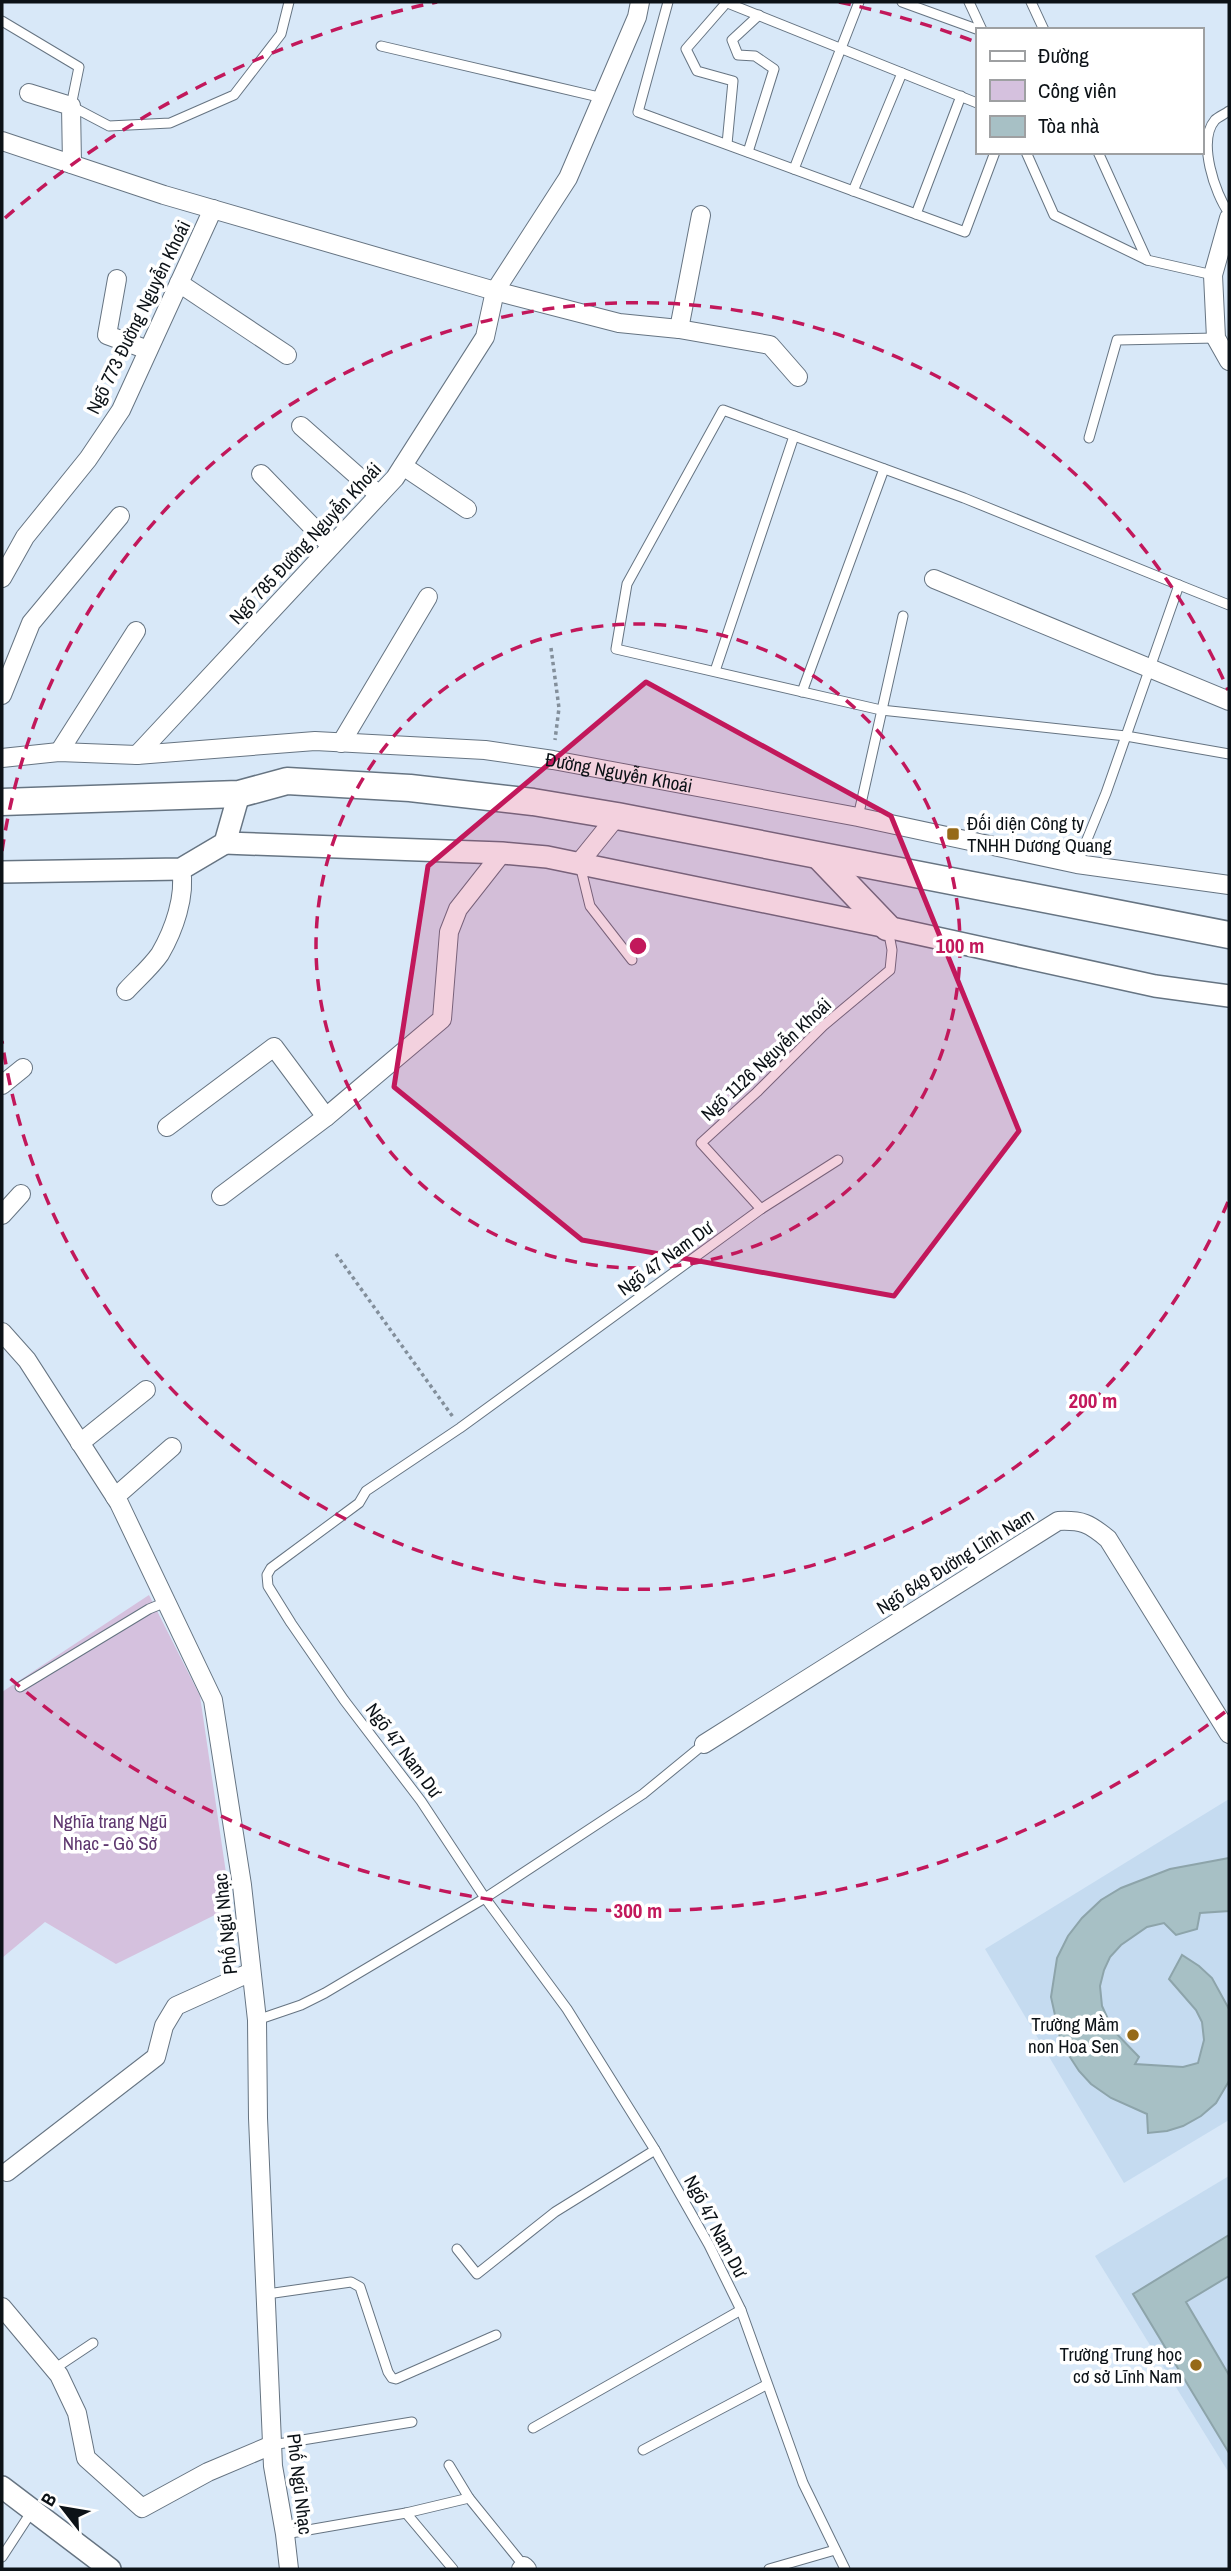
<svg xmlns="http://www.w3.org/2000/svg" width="1231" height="2571" viewBox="0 0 1231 2571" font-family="'Archivo Narrow',sans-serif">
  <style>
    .built { fill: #c5dbf0 }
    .green { fill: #d5c1de }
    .building { fill: #a7c0c5; stroke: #8da4aa; stroke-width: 2 }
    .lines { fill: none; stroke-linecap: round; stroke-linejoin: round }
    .service-casing { stroke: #667482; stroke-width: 11 }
    .minor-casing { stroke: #667482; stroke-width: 20 }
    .tertiary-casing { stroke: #667482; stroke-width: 24 }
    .primary-casing { stroke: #667482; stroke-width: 29 }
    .path { stroke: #838f9b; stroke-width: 3.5; stroke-dasharray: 3.5 3.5; stroke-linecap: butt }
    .service { stroke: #fff; stroke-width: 9 }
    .minor { stroke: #fff; stroke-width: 18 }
    .tertiary { stroke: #fff; stroke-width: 21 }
    .primary { stroke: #fff; stroke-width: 26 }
    .marked { fill: #c2185b; fill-opacity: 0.2; stroke: #c2185b; stroke-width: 5; stroke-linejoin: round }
    .ring { fill: none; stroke: #c2185b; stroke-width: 3.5; stroke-dasharray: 12 9 }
    .poi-dot { fill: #966a18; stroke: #fff; stroke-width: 2.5 }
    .labels { text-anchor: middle; stroke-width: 7; stroke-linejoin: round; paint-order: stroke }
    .street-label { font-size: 19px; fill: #0c1217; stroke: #fff }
    .poi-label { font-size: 19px; fill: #0c1217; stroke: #fff; text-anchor: end }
    .park-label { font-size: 19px; fill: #5e376f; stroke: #fff }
    .centre { fill: #c2185b; stroke: #fff; stroke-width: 3.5 }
    .ring-label { font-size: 21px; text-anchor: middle; font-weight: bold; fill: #c2185b; stroke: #fff; stroke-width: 7; stroke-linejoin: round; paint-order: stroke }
  </style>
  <rect width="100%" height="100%" fill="#d8e8f8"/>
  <g class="built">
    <path d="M1229,1799v321l-105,63 -139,-234z"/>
    <path d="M1229,2176v297l-134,-217z"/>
  </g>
  <path class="green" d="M149,1595l51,101 31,211 -115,57 -71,-42 -43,36v-266z"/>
  <g class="building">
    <path d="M1229,1858v53l-29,2 -3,16 -21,6 -12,-12 -17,4 -26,18 -11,12 -6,13 -4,16 2,20 11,24 26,27 -4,7 48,3 15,-4 6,-23 -2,-18 -6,-12 -27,-31 13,-24 17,11 13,12 17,31v72l-13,22 -15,13 -18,10 -16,5 -19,2 -1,-19 -36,-16 -20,-14 -12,-13 -11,-17 -8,-16 -9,-41 6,-39 11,-22 14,-18 19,-18 20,-12 49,-19z"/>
    <path d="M1229,2235v41l-43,26 43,73v78l-96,-159z"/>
  </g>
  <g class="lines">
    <defs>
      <g id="service">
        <path d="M668,2l-30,110 327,120 30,-80"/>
        <path d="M725,2l252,101"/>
        <path d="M902,2l77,28"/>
        <path d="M969,2l13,28"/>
        <path d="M1031,2l13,28"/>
        <path d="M2,21l77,46 -8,39 38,20 61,-3 64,-28 47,-61 8,-32"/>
        <path d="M381,46l222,52"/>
        <path d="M1229,111c-4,3 -11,6 -14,9 -18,21 0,74 14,93"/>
        <path d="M727,144l6,-63 -36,-10 -11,-22 41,-47"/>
        <path d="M748,152l26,-83 -19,-13 -17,-1 -6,-15 27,-25"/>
        <path d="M1026,152l28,63 93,45"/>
        <path d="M1098,152l49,108 66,15"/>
        <path d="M794,169l65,-167"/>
        <path d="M853,191l49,-118"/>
        <path d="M916,214l45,-118"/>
        <path d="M1089,438l28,-98 99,-2"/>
        <path d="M1179,585l-215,-87 -241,-88 -96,174 -11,65 265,61 245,26 103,18"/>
        <path d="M715,671l79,-235"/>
        <path d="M802,692l82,-223"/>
        <path d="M858,817l45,-201"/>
        <path d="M1077,864l29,-71 73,-208 50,20"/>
        <path d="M580,865l10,41 42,54"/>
        <path d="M838,1160l-77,49 -301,219 -94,63 -7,12 -88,65 -4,7 1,11 23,37 53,77 77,101 64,97 82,111 88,141 54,95 32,65 62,173 42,86"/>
        <path d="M761,1209l-60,-66 56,-51 66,-66 67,-56 2,-20 -4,-21"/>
        <path d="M20,1687l129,-78 17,-7"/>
        <path d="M257,2020l44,-15 24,-12 160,-95 158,-104 61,-50"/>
        <path d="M457,2249l20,25 78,-62 100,-62"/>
        <path d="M267,2294l84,-12 9,5 28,85 4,6 4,1 100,-44"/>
        <path d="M54,2369l39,-26"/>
        <path d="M533,2428l208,-118"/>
        <path d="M272,2445l140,-23"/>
        <path d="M643,2450l123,-65"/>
        <path d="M449,2465l20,33 55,68"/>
        <path d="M406,2513l47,56"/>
        <path d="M285,2534l121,-21 63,-15"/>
        <path d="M2,2557l30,-46"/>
        <path d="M769,2569l66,-19"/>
      </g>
      <g id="minor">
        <path d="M29,93l42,13 1,58"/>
        <path d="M2,141l162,54 331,96 124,32 60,6 91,16 28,32"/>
        <path d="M1229,218l-16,57 3,63 13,23"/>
        <path d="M117,279l-10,56 41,15"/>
        <path d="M179,283l108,72"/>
        <path d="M679,329l22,-114"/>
        <path d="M301,426l78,69"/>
        <path d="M403,466l64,43"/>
        <path d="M261,474l70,72"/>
        <path d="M2,578l23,-41 63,-78 33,-49 92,-201"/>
        <path d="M934,579l295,122"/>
        <path d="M2,695l29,-72 89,-107"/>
        <path d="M341,743l87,-146"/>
        <path d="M59,752l77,-121"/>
        <path d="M137,755l258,-277 90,-141 10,-46 73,-113 69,-161 3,-15"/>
        <path id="s1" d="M2,758l57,-6 78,3 178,-14 170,9 68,10 305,57 219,47 152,21"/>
        <path d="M579,863l38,-47"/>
        <path d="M126,991c11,-12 25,-24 34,-37 14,-24 26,-58 21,-85"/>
        <path d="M2,1085l21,-17"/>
        <path d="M167,1127l107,-80 52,70"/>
        <path d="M221,1196l105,-79 116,-98 7,-87 9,-23 44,-56"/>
        <path d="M2,1215l19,-21"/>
        <path d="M2,1332l25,28 92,143 94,197 29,185 15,135 1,98 15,348 12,68 4,35"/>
        <path d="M80,1443l66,-53"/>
        <path d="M115,1497l57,-50"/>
        <path d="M704,1744l354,-223c24,-1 31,2 50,18l121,195"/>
        <path d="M7,2172l149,-115 8,-31 12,-20 75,-34"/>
        <path d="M2,2307l57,68 18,38 9,45 56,50 66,-36 64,-27"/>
        <path d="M521,2569l3,-3 3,3"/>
      </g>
      <g id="tertiary">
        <path d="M225,843l277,10 45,4 340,70 268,59 74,10"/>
        <path d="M2,872l179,-3 44,-26 14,-49"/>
        <path d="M2,2487l108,82"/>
      </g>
      <g id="primary">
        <path d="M2,802l237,-8 48,-13 123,7 123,14 84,14 612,119"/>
        <path d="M819,856l68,71"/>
      </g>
    </defs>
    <use href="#service" class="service-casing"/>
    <use href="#minor" class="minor-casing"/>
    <use href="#tertiary" class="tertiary-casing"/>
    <use href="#primary" class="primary-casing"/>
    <g class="path">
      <path d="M551,648l8,60 -4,32"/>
      <path d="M336,1254l117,163"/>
    </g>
    <use href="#service" class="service"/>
    <use href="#minor" class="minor"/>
    <use href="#tertiary" class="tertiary"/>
    <use href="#primary" class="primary"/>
  </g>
  <path class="marked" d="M646,682l245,134 128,315 -125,165 -312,-56 -188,-153 34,-221z"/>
  <g class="ring">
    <circle cx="638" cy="946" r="322"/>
    <path d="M1228 1202A643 643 0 0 1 2 1041M2 851A643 643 0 0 1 1228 690"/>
    <path d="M1225 1712A965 965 0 0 1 5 1674M5 218A965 965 0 0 1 437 2M839 2A965 965 0 0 1 976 42"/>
  </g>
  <g class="poi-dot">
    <rect x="946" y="827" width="14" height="14" rx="3.5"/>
    <circle cx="1133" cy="2035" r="7"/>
    <circle cx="1196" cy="2365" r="7"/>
  </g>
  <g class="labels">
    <g class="street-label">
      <text transform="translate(138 317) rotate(-64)" y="7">Ngõ 773 Đường Nguyễn Khoái</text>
      <text transform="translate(305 543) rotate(-47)" y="7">Ngõ 785 Đường Nguyễn Khoái</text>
      <text dy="7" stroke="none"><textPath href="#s1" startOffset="620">Đường Nguyễn Khoái</textPath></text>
      <text transform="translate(766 1059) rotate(-43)" y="7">Ngõ 1126 Nguyễn Khoái</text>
      <text transform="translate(665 1258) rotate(-36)" y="7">Ngõ 47 Nam Dư</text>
      <text transform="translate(955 1561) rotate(-32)" y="7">Ngõ 649 Đường Lĩnh Nam</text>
      <text transform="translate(404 1750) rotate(53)" y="7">Ngõ 47 Nam Dư</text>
      <text transform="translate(225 1924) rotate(-96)" y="7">Phố Ngũ Nhạc</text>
      <text transform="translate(716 2226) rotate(62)" y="7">Ngõ 47 Nam Dư</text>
      <text transform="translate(300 2484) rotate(83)" y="7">Phố Ngũ Nhạc</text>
    </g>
    <g class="poi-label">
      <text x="967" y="830" text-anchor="start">Đối diện Công ty<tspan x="967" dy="22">TNHH Dương Quang</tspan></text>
      <text x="1119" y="2031">Trường Mầm<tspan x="1119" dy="22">non Hoa Sen</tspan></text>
      <text x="1182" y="2361">Trường Trung học<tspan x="1182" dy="22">cơ sở Lĩnh Nam</tspan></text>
    </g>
    <g class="park-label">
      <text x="110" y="1828">Nghĩa trang Ngũ<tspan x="110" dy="22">Nhạc - Gò Sở</tspan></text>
    </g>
  </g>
  <circle cx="638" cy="946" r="10" class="centre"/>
  <g class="ring-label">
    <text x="960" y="953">100 m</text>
    <text x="1093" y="1408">200 m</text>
    <text x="638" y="1918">300 m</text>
  </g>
  <rect width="1231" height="2571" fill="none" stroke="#0c1217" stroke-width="7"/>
  <rect x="976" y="28" width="228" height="126" fill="#ffffff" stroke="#9ea0a2" stroke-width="2"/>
  <rect x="990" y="51" width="35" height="10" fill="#ffffff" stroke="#9ea0a2" stroke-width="2"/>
  <text x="1038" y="63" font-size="21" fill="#0c1217">Đường</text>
  <rect x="990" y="80" width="35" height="21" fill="#d5c1de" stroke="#9ea0a2" stroke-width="2"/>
  <text x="1038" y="98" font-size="21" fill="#0c1217">Công viên</text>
  <rect x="990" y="116" width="35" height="21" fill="#a7c0c5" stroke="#9ea0a2" stroke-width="2"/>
  <text x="1038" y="133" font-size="21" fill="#0c1217">Tòa nhà</text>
  <g transform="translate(63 2508) rotate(301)" stroke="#ffffff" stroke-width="5" paint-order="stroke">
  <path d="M0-5L12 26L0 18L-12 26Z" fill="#0c1217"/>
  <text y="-10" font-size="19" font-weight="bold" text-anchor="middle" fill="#0c1217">B</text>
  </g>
</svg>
